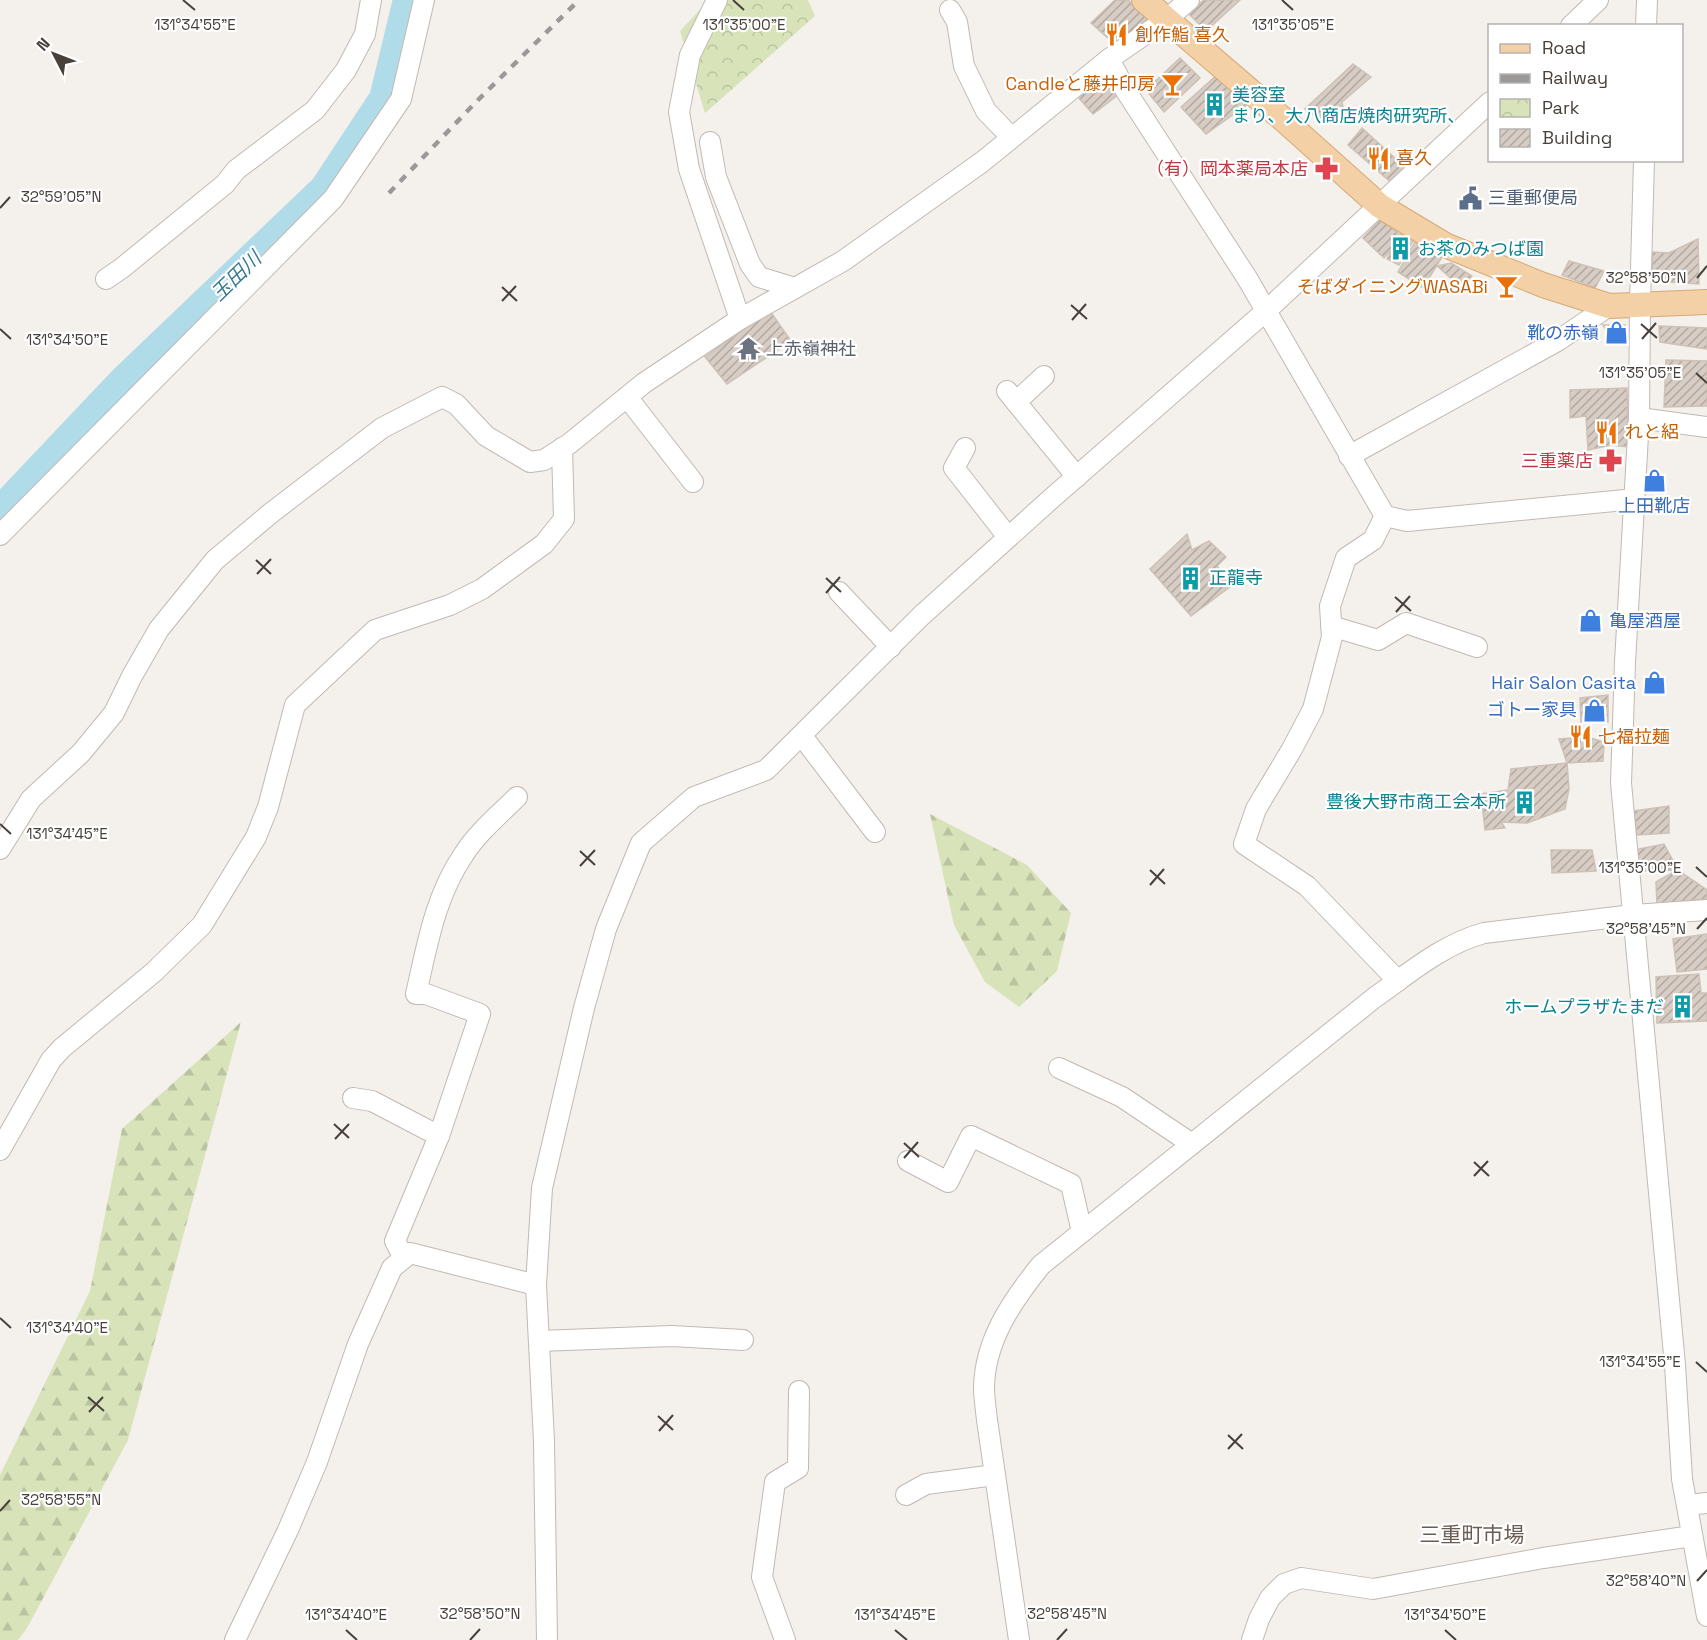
<svg xmlns="http://www.w3.org/2000/svg" width="1707" height="1640" viewBox="0 0 1707 1640" font-family="'Space Grotesk','Noto Sans JP',sans-serif">
  <style>
    .forest { fill: url(#forest-firs) }
    .park { fill: url(#park-crowns) }
    .lines { fill: none; stroke-linecap: round; stroke-linejoin: round }
    .river { stroke: #b0dbe9; stroke-width: 34 }
    .building { fill: url(#building-hatch); stroke: #cec1b6; stroke-width: 1.5 }
    .minor-casing { stroke: #c2b9b2; stroke-width: 22 }
    .major-casing { stroke: #d7a977; stroke-width: 26 }
    .minor { stroke: #fff; stroke-width: 20 }
    .major { stroke: #f3d0a6; stroke-width: 24 }
    .rail { stroke: #999; stroke-width: 4.5; stroke-dasharray: 8 8; stroke-linecap: butt }
    .ticks { fill: none; stroke: #48403a; stroke-width: 2 }
    .labels { text-anchor: middle; stroke-width: 4.5; stroke-linejoin: round; paint-order: stroke }
    .food-label { font-size: 18px; fill: #c56008; stroke: #fff; text-anchor: start }
    .culture-label { font-size: 18px; fill: #0d838f; stroke: #fff; text-anchor: start }
    .health-label { font-size: 18px; fill: #be3a42; stroke: #fff; text-anchor: end }
    .service-label { font-size: 18px; fill: #4e5e75; stroke: #fff; text-anchor: start }
    .shop-label { font-size: 18px; fill: #366cbe; stroke: #fff; text-anchor: end }
    .worship-label { font-size: 18px; fill: #5b616d; stroke: #fff; text-anchor: start }
    .water-label { font-size: 20px; font-style: italic; fill: #387b91; stroke: #fff }
    .quarter-label { font-size: 21px; fill: #695c53; stroke: #fff }
    .ticks-label { font-size: 15px; text-anchor: middle; fill: #48403a; stroke: #fff; stroke-width: 4.5; stroke-linejoin: round; paint-order: stroke }
  </style>
  <defs>
    <pattern id="forest-firs" width="22" height="20" patternUnits="userSpaceOnUse" patternTransform="scale(1.5)"><rect width="22" height="20" fill="#d8e3ba"/><path d="M5 1l3.5 6h-7zM16 11l3.5 6h-7z" fill="#bbc4a1"/></pattern>
    <pattern id="park-crowns" width="20" height="18" patternUnits="userSpaceOnUse" patternTransform="scale(1.5)"><rect width="20" height="18" fill="#d8e3ba"/><path d="M2 6a3 3 0 1 1 6 0M12 15a3 3 0 1 1 6 0" fill="none" stroke="#bbc4a1"/></pattern>
    <pattern id="building-hatch" width="6" height="6" patternUnits="userSpaceOnUse" patternTransform="scale(1.5)"><rect width="6" height="6" fill="#d7cdc5"/><path d="M-1 1l2-2M0 6l6-6M5 7l2-2" fill="none" stroke="#b0a8a1"/></pattern>
  </defs>
  <rect width="100%" height="100%" fill="#f4f0ec"/>
  <g class="forest">
    <path d="M930,814l97,51 44,48 -14,58 -38,36 -34,-25 -31,-57z"/>
    <path d="M241,1022l-113,418 -101,188 -9,12h-18v-165l90,-184 32,-162z"/>
  </g>
  <path class="park" d="M709,0h99l7,16 -110,97 -25,-82z"/>
  <g class="lines">
    <path class="river" d="M0,514l125,-132 201,-192 60,-91 24,-99"/>
  </g>
  <g class="building">
    <path d="M1115,0h13l19,19 -29,28 -27,-24z"/>
    <path d="M1204,0h36l-34,31 -18,-18z"/>
    <path d="M1180,58l20,20 -36,34 -18,-22z"/>
    <path d="M1353,64l18,13 -29,25 2,11 -9,9 -13,-2 -17,-11z"/>
    <path d="M1217,75l31,29 -42,30 -25,-27z"/>
    <path d="M1103,79l15,16 -25,19 -15,-17z"/>
    <path d="M1362,128l47,43 -15,14 -46,-40z"/>
    <path d="M1382,218l20,19 -18,21 -21,-20z"/>
    <path d="M1402,232l12,7 -15,26 -12,-6z"/>
    <path d="M1698,239l1,45 -46,-3 -1,-29 17,1z"/>
    <path d="M1415,242l27,15 -19,31 -25,-16z"/>
    <path d="M1569,261l35,10 -9,17 -33,-13z"/>
    <path d="M1451,263l21,13 -10,12 -25,-22z"/>
    <path d="M770,311l21,30 -64,43 -22,-27z"/>
    <path d="M1603,325h22l2,16 -13,1z"/>
    <path d="M1659,326l48,2v21l-47,-7z"/>
    <path d="M1666,360l41,1v45l-43,1z"/>
    <path d="M1627,388l1,59 -17,-2 -23,5 -2,-34 -16,2v-28z"/>
    <path d="M1187,534l5,16 17,-9 17,16 -9,9 14,20 -40,30 -41,-47z"/>
    <path d="M1608,695v27h-27l-1,-24z"/>
    <path d="M1587,737l17,5 -1,19 -36,2 -8,-24z"/>
    <path d="M1567,763l2,26 -4,20 -38,14 -26,-1 4,6 -20,2 -4,-36 27,-4 3,-21z"/>
    <path d="M1669,806v27l-32,2 -3,-24z"/>
    <path d="M1664,844l14,26 -38,1 -6,-21z"/>
    <path d="M1551,850h41l4,21 -44,2z"/>
    <path d="M1678,870l29,20v9l-50,5 -1,-22z"/>
    <path d="M1707,934v35l-30,3 -4,-33z"/>
    <path d="M1699,974l2,19h6v28l-50,2 -1,-46z"/>
  </g>
  <g class="lines">
    <defs>
      <g id="minor">
        <path d="M717,0l-27,55 -11,57 10,57 51,150"/>
        <path d="M950,10l7,12 7,44 22,45 25,26"/>
        <path d="M1571,26l27,-26"/>
        <path d="M1646,26l1,-26"/>
        <path d="M1109,59l17,32 121,187 138,238 22,5 228,-22"/>
        <path d="M710,142l6,35 34,87 9,13 36,11"/>
        <path d="M1644,160l-4,145 -1,113 -14,244 -4,121 54,582 7,114 25,137"/>
        <path d="M106,279l16,-11 103,-84 11,-14 79,-60 31,-40 19,-36 6,-34"/>
        <path d="M1007,391l70,86"/>
        <path d="M627,397l66,85"/>
        <path d="M1016,402l28,-26"/>
        <path d="M1639,418l68,9"/>
        <path d="M965,448l-11,20 54,69"/>
        <path d="M1349,456l210,-116 50,-34"/>
        <path d="M1385,516l-12,24 -27,18 -16,48 2,31 -19,72 -21,40 -36,60 -12,35 63,42 91,95"/>
        <path d="M0,535l333,-336 68,-100 23,-99"/>
        <path d="M839,592l52,55"/>
        <path d="M1331,626l47,14 28,-17 71,24"/>
        <path d="M802,736l73,96"/>
        <path d="M0,849l31,-50 50,-46 33,-40 18,-37 27,-47 56,-69 56,-47 111,-85 60,-31 14,7 30,32 44,26 14,-2 25,-16 75,-61 96,-64 103,-58 139,-99 127,-103 57,-39 23,-20"/>
        <path d="M1059,1068l63,29 70,47"/>
        <path d="M353,1098l19,3 67,35"/>
        <path d="M0,1150l51,-90 11,-12 92,-76 48,-47 54,-88 12,-30 27,-102 80,-75 75,-25 32,-16 62,-45 20,-25 -2,-71"/>
        <path d="M908,1161l40,21 23,-46 100,48 11,48"/>
        <path d="M404,1258l-9,-17 44,-105 41,-122 -54,-20h-10c11,-48 19,-98 48,-140 14,-22 35,-39 53,-57"/>
        <path d="M539,1341l133,-5 71,4"/>
        <path d="M906,1495l20,-11 69,-9"/>
        <path d="M1687,1505l20,-2"/>
        <path d="M235,1640l53,-110 29,-68 41,-118 34,-76 18,-15 126,32"/>
        <path d="M547,1640l-3,-199 -8,-156 6,-97 42,-180 22,-79 35,-86 53,-46 72,-27 155,-154 131,-118 214,-187 224,-209"/>
        <path d="M785,1640l-23,-63 13,-95 23,-14 1,-77"/>
        <path d="M1019,1640l-32,-220c-1,-10 -3,-22 -3,-33 1,-47 28,-86 57,-122l333,-267c34,-24 69,-54 110,-65l149,-18 74,-5"/>
        <path d="M1252,1640l7,-21 11,-21 14,-14 17,-6 72,11 170,-31 149,-22"/>
      </g>
      <path id="major" d="M1144,0l140,120 96,86 65,39 98,40 66,21 98,-4"/>
    </defs>
    <use href="#minor" class="minor-casing"/>
    <use href="#major" class="major-casing"/>
    <use href="#minor" class="minor"/>
    <use href="#major" class="major"/>
    <path class="rail" d="M389,193l87,-91 103,-102"/>
  </g>
  <path class="ticks" d="M183,0l12,10M733,0l11,10M1282,0l11,10M0,208l10,-11M1697,278l10,-12M502,287l15,14M502,301l14,-15M1071,305l16,14M1072,320l14,-16M1641,324l16,14M0,329l11,10M1642,339l14,-16M1696,373l11,10M256,560l15,14M257,574l14,-15M826,578l15,14M826,593l14,-16M1395,597l16,14M1396,612l14,-16M0,824l11,10M580,851l15,14M580,866l15,-16M1696,867l11,10M1150,870l15,14M1150,885l14,-16M1697,929l10,-11M334,1124l15,14M335,1139l14,-15M904,1143l15,14M904,1158l14,-16M1474,1162l15,14M1474,1176l14,-15M0,1318l11,10M1696,1362l11,10M88,1397l16,14M89,1412l14,-15M658,1416l15,14M659,1431l14,-16M1228,1435l15,14M1228,1449l14,-15M0,1511l10,-11M1697,1581l10,-11M346,1630l11,10M895,1630l12,10M1445,1630l11,10M470,1640l10,-11M1057,1640l10,-11"/>
  <defs>
    <symbol id="restaurant-bare" viewBox="-9 -9 18 18"><path d="M-5-6h1v4h1v-4h1v4h1v-4h1v5L-1.5 .5V6h-2V.5L-5-1ZM5-6V6H3V1.5H1.5Q1.5-4 5-6Z" fill="#e8710a" stroke="#fff" stroke-width="2.5" paint-order="stroke"/></symbol>
    <symbol id="bar-bare" viewBox="-9 -9 18 18"><path d="M-6-5H6L.8 .8V4.5H3.5V6h-7V4.5H-.8V.8Z" fill="#e8710a" stroke="#fff" stroke-width="2.5" paint-order="stroke"/></symbol>
    <symbol id="building-bare" viewBox="-9 -9 18 18"><path d="M-4-6H4V6H1V3H-1V6H-4ZM-2.5-4.3h1.7v1.8h-1.7ZM.8-4.3h1.7v1.8H.8ZM-2.5-1h1.7V.8h-1.7ZM.8-1h1.7V.8H.8Z" fill="#0f9aa8" stroke="#fff" stroke-width="2.5" paint-order="stroke"/></symbol>
    <symbol id="pharmacy-bare" viewBox="-9 -9 18 18"><path d="M-2-6h4v4h4v4h-4v4h-4v-4h-4v-4h4Z" fill="#e0444e" stroke="#fff" stroke-width="2.5" paint-order="stroke"/></symbol>
    <symbol id="civic-bare" viewBox="-9 -9 18 18"><path d="M-.6-6.5H3V-4.5H.6V-3L4-1V1h2V6H-6V1h2V-1L-.6-3ZM-1.2 2.5V6h2.4V2.5Z" fill="#5c6f8a" stroke="#fff" stroke-width="2.5" paint-order="stroke"/></symbol>
    <symbol id="shop-bare" viewBox="-9 -9 18 18"><path d="M-5-2.5h2.3a2.7 3.5 0 0 1 5.4 0H5L5.5 6h-11ZM-1.5-2.5h3a1.5 2.3 0 0 0-3 0Z" fill="#3f7fe0" stroke="#fff" stroke-width="2.5" paint-order="stroke"/></symbol>
    <symbol id="temple-bare" viewBox="-9 -9 18 18"><path d="M0-6L5-2H3V0L6.5 2.5H4V6H1.5V3h-3V6H-4V2.5H-6.5L-3 0V-2H-5Z" fill="#6b7280" stroke="#fff" stroke-width="2.5" paint-order="stroke"/></symbol>
  </defs>
  <g fill-rule="evenodd">
    <use href="#restaurant-bare" x="1100" y="18" width="33" height="33"/>
    <use href="#bar-bare" x="1156" y="68" width="33" height="33"/>
    <use href="#building-bare" x="1198" y="88" width="33" height="33"/>
    <use href="#restaurant-bare" x="1362" y="142" width="33" height="33"/>
    <use href="#pharmacy-bare" x="1310" y="152" width="33" height="33"/>
    <use href="#civic-bare" x="1454" y="182" width="33" height="33"/>
    <use href="#building-bare" x="1384" y="232" width="33" height="33"/>
    <use href="#bar-bare" x="1490" y="270" width="33" height="33"/>
    <use href="#shop-bare" x="1600" y="316" width="33" height="33"/>
    <use href="#temple-bare" x="732" y="332" width="33" height="33"/>
    <use href="#restaurant-bare" x="1590" y="416" width="33" height="33"/>
    <use href="#pharmacy-bare" x="1594" y="444" width="33" height="33"/>
    <use href="#shop-bare" x="1638" y="464" width="33" height="33"/>
    <use href="#building-bare" x="1174" y="562" width="33" height="33"/>
    <use href="#shop-bare" x="1574" y="604" width="33" height="33"/>
    <use href="#shop-bare" x="1638" y="666" width="33" height="33"/>
    <use href="#shop-bare" x="1578" y="694" width="33" height="33"/>
    <use href="#restaurant-bare" x="1564" y="720" width="33" height="33"/>
    <use href="#building-bare" x="1508" y="786" width="33" height="33"/>
    <use href="#building-bare" x="1666" y="990" width="33" height="33"/>
  </g>
  <g class="labels">
    <g class="food-label">
      <text x="1135" y="41">創作鮨 喜久</text>
      <text x="1155" y="90" text-anchor="end">Candleと藤井印房</text>
      <text x="1396" y="164">喜久</text>
      <text x="1488" y="293" text-anchor="end">そばダイニングWASABi</text>
      <text x="1625" y="438">れと絽</text>
      <text x="1598" y="743">七福拉麺</text>
    </g>
    <g class="culture-label">
      <text x="1232" y="101">美容室<tspan x="1232" dy="21">まり、大八商店焼肉研究所、</tspan></text>
      <text x="1418" y="255">お茶のみつば園</text>
      <text x="1209" y="584">正龍寺</text>
      <text x="1506" y="808" text-anchor="end">豊後大野市商工会本所</text>
      <text x="1664" y="1013" text-anchor="end">ホームプラザたまだ</text>
    </g>
    <g class="health-label">
      <text x="1308" y="175">（有）岡本薬局本店</text>
      <text x="1593" y="467">三重薬店</text>
    </g>
    <g class="service-label">
      <text x="1488" y="204">三重郵便局</text>
    </g>
    <g class="shop-label">
      <text x="1599" y="339">靴の赤嶺</text>
      <text x="1654" y="512" text-anchor="middle">上田靴店</text>
      <text x="1609" y="627" text-anchor="start">亀屋酒屋</text>
      <text x="1636" y="689">Hair Salon Casita</text>
      <text x="1577" y="716">ゴトー家具</text>
    </g>
    <g class="worship-label">
      <text x="766" y="355">上赤嶺神社</text>
    </g>
    <g class="water-label">
      <text transform="translate(236 276) rotate(-44)" y="7">玉田川</text>
    </g>
    <g class="quarter-label">
      <text x="1472" y="1542">三重町市場</text>
    </g>
  </g>
  <g class="ticks-label">
    <text x="195" y="30">131°34'55"E</text>
    <text x="744" y="30">131°35'00"E</text>
    <text x="1293" y="30">131°35'05"E</text>
    <text x="61" y="202">32°59'05"N</text>
    <text x="1646" y="283">32°58'50"N</text>
    <text x="67" y="345">131°34'50"E</text>
    <text x="1640" y="378">131°35'05"E</text>
    <text x="67" y="839">131°34'45"E</text>
    <text x="1640" y="873">131°35'00"E</text>
    <text x="1646" y="934">32°58'45"N</text>
    <text x="67" y="1333">131°34'40"E</text>
    <text x="1640" y="1367">131°34'55"E</text>
    <text x="61" y="1505">32°58'55"N</text>
    <text x="1646" y="1586">32°58'40"N</text>
    <text x="480" y="1619">32°58'50"N</text>
    <text x="1067" y="1619">32°58'45"N</text>
    <text x="346" y="1620">131°34'40"E</text>
    <text x="895" y="1620">131°34'45"E</text>
    <text x="1445" y="1620">131°34'50"E</text>
  </g>
  <rect x="1488" y="24" width="195" height="138" fill="#ffffff" stroke="#b6b3b0" stroke-width="1.5"/>
  <rect x="1500" y="44" width="30" height="9" fill="#f3d0a6" stroke="#b6b3b0" stroke-width="1.5"/>
  <text x="1542" y="54" font-size="18" fill="#48403a">Road</text>
  <rect x="1500" y="74" width="30" height="9" fill="#999999" stroke="#b6b3b0" stroke-width="1.5"/>
  <text x="1542" y="84" font-size="18" fill="#48403a">Railway</text>
  <rect x="1500" y="99" width="30" height="18" fill="url(#park-crowns)" stroke="#b6b3b0" stroke-width="1.5"/>
  <text x="1542" y="114" font-size="18" fill="#48403a">Park</text>
  <rect x="1500" y="129" width="30" height="18" fill="url(#building-hatch)" stroke="#b6b3b0" stroke-width="1.5"/>
  <text x="1542" y="144" font-size="18" fill="#48403a">Building</text>
  <g transform="translate(54 54) rotate(312)" stroke="#ffffff" stroke-width="4.5" paint-order="stroke">
  <path d="M0-4.5L10 22L0 15L-10 22Z" fill="#48403a"/>
  <text y="-9" font-size="16" font-weight="bold" text-anchor="middle" fill="#48403a">N</text>
  </g>
</svg>
